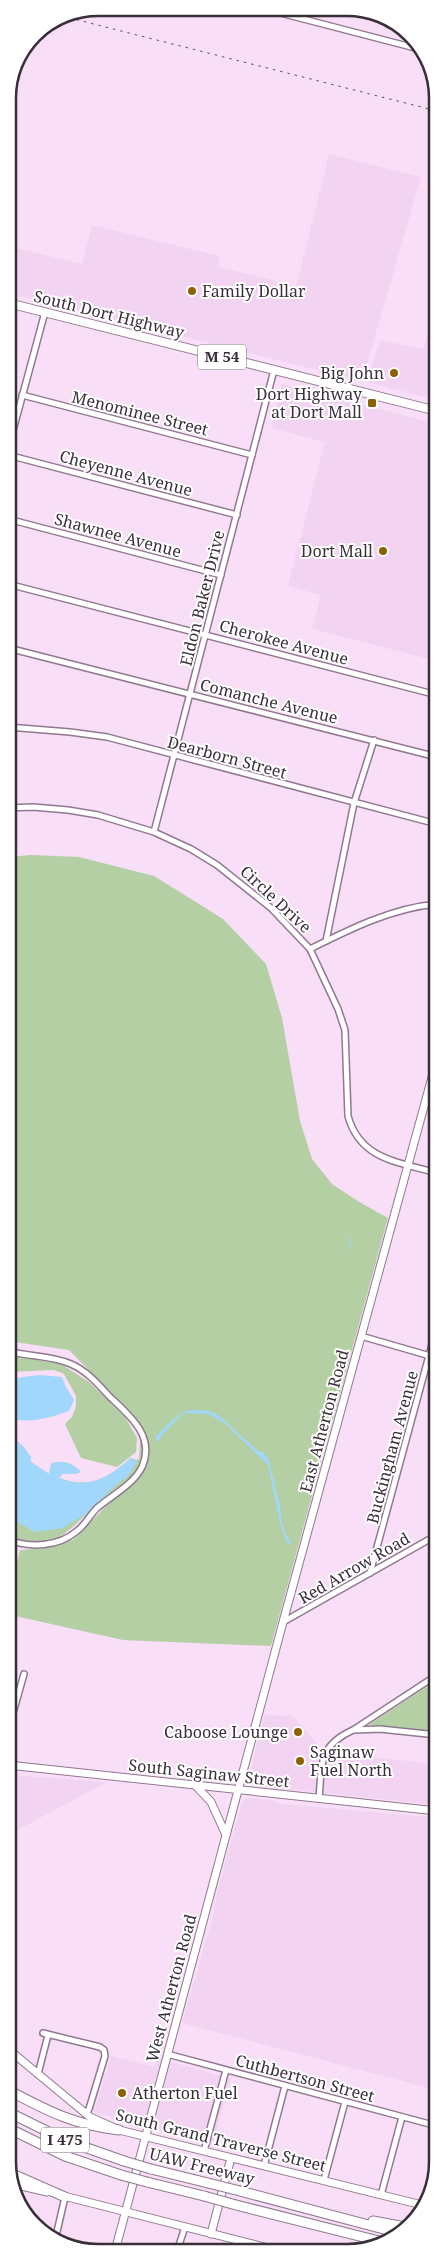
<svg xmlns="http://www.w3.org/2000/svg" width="445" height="2260" viewBox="0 0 445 2260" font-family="'Noto Serif',serif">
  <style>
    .built { fill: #f3d3f2 }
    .green { fill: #b4cfa4 }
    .water { fill: #a1d7fa }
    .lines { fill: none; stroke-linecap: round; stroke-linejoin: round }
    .stream { stroke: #a1d7fa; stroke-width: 1 }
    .street-casing { stroke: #907990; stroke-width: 8 }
    .secondary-casing { stroke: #907990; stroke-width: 9 }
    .primary-casing { stroke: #907990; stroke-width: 10 }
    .highway-casing { stroke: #907990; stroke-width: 11 }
    .street { stroke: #fff; stroke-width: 5 }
    .secondary { stroke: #fff; stroke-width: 7 }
    .primary { stroke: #fff; stroke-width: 8 }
    .highway { stroke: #fff; stroke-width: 9 }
    .rail { stroke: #5a4d5a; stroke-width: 1; stroke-dasharray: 2.5 5; stroke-linecap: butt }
    .highway-bridge-casing { stroke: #907990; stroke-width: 11; stroke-linecap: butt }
    .highway-bridge { stroke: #fff; stroke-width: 9 }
    .poi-dot { fill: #8b6102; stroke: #fff; stroke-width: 2 }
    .labels { text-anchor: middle; stroke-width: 4; stroke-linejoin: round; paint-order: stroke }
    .shield { fill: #fff; stroke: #746d74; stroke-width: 1 }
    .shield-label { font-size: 15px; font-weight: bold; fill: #392f39 }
    .poi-label { font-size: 16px; fill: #392f39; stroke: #fff; text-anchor: end }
    .street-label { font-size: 16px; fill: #392f39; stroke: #fff }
    .rim { fill: none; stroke: #392f39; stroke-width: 2.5 }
  </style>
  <rect width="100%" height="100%" fill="#f8def7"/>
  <g class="built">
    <path d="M329,154l92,23 -59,204 -354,-88v-47l74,18 10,-39 127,31v11l77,19z"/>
    <path d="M432,317l5,1v82l-70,-18 13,-42 43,9z"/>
    <path d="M282,384l155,40v237l-125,-32 9,-34 -33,-9 37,-144 -54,-14z"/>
    <path d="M264,1715l29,1 27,31 11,6 106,11v41l-190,-20z"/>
    <path d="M8,1775l99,7 -99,53z"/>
    <path d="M250,1798l21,2 12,4 154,14v272l-255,-67 30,-103 4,-23 25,-92 3,-5z"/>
    <path d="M111,2056l43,11 3,-9 74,21 -19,66 -118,-33z"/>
  </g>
  <g class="green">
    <path d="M31,855l48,2 75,19 69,43 43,45 16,54 18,103 12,38 20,25 29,19 27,15 -117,428 -148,-6 -108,-24 -7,-18 12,-48 29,-2 24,-8 57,-58 2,-5c-9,7 -19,14 -28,21 -37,30 -41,55 -96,39v-98c11,-1 17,10 23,18v5l18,12 2,-10c11,-5 21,-1 30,8l-6,2h-13l-3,4c32,11 47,1 72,-20l5,2 3,-1 2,-31 -8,-13 -64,-65 -61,-9v-484z"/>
    <path d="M8,1355l53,9 28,18 36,35 12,21 -1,14 -19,15 -36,-9 -16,-34 7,-7 4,-11v-10l-12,-22 -10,-4 -46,2z"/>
    <path d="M437,1680v52l-65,-6 -2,-2z"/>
  </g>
  <g class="water">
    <path d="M39,1375l23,2 4,10 8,13 -5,11c-20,7 -40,13 -61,7v-39z"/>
    <path d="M192,1410l17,1 9,4 40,36 6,2 5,8 11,45 2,17 4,12 4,5v4l-3,-1 -6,-16 -13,-62 -41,-40 -18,-11 -22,-1 -7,3 -19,20 -3,6 -2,-1v-4c10,-11 21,-24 36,-27z"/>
    <path d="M11,1438l8,4 12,15v5l18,12 2,-10c11,-5 21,-1 30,8l-6,2h-13l-3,4c30,12 49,0 72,-20l6,4 -10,15 -10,7 -31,30 -23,14 -28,4 -27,-15v-78z"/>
  </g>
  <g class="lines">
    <path class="stream" d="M348,1235l3,6 -2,9"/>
    <defs>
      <g id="street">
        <path d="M265,9l154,40"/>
        <path d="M304,19l3,-9"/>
        <path d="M22,395l230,60"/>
        <path d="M8,449l37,-137"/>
        <path d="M8,455l229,60"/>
        <path d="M8,519l213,56"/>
        <path d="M8,584l429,111"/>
        <path d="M8,648l429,109"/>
        <path d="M8,727l62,5 37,5 330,87"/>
        <path d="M8,808l25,-1 35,3 30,5 56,17 37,17 26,16 54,43 39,41 28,60 7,21 3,86c12,44 51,46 89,57"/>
        <path d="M154,832l120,-462"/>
        <path d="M326,941l28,-138 20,-63"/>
        <path d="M310,949c40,-20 82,-41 127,-45"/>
        <path d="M361,1336l76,22"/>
        <path d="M8,1351c21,6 43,4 63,13 16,7 27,20 38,32 19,18 47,40 33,71 -8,17 -31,29 -45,41 -7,7 -12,17 -20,23 -19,16 -46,17 -69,9"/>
        <path d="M370,1573l67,-247"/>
        <path d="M283,1622l154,-87"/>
        <path d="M354,1730l26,-1 57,6"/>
        <path d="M8,1731l16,-57"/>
        <path d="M319,1799c3,-35 -1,-53 34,-69l84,-55"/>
        <path d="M43,2033l57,14 4,3 1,6 -16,53 -3,5"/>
        <path d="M167,2054l270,72"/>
        <path d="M38,2074l10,-39"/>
        <path d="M204,2151l22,-81"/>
        <path d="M264,2166l21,-80"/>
        <path d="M324,2180l21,-78"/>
        <path d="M381,2195l21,-78"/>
        <path d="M56,2236l9,-39"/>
        <path d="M177,2251l8,-24"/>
        <path d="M241,2251l4,-9"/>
      </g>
      <g id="secondary">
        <path d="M8,1765l429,46"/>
        <path d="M196,1786l15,16 15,33"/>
        <path d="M8,2049l82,68 29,13 303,75"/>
        <path d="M13,2184l34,8"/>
        <path d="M60,2195l220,56"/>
        <path d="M211,2234l20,-76"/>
        <path d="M115,2251l168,-629 154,-563"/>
      </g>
      <path id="primary" d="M8,303l429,108"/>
      <g id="highway">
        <path d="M8,2090c40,21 66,35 111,40"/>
        <path d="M8,2112l59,29 57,20"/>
        <path d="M8,2128l57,28 56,19"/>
        <path d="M151,2169l57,14"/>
        <path d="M8,2172l57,25"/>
        <path d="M147,2182l57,14"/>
        <path d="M240,2191l155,41"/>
        <path d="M236,2205l143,36"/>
        <path d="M373,2221l32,6"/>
      </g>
    </defs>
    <use href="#street" class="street-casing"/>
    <use href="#secondary" class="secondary-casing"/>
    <use href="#primary" class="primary-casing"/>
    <use href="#highway" class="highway-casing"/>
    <use href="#street" class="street"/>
    <use href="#secondary" class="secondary"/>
    <use href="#primary" class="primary"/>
    <use href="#highway" class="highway"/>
    <path class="rail" d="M62,16l375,95"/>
    <defs>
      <g id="highway-bridge">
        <path d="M124,2161l27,8"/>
        <path d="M121,2175l26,7"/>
        <path d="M208,2183l32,8"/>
        <path d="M204,2196l32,9"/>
      </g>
    </defs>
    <use href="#highway-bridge" class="highway-bridge-casing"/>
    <use href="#highway-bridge" class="highway-bridge"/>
  </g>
  <g class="poi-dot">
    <circle cx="192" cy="291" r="5"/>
    <circle cx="394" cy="373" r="5"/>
    <rect x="367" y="398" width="10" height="10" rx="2.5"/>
    <circle cx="383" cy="551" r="5"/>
    <circle cx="298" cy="1732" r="5"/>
    <circle cx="300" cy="1761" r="5"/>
    <circle cx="122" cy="2093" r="5"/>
  </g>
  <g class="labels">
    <g class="shield">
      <rect x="198" y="344.5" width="48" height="25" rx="4"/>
      <rect x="41" y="2127.5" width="48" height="25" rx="4"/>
    </g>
    <g class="shield-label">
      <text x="222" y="362">M 54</text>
      <text x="65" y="2145">I 475</text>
    </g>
    <g class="poi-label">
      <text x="202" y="297" text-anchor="start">Family Dollar</text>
      <text x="384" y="379">Big John</text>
      <text x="362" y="400">Dort Highway<tspan x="362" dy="18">at Dort Mall</tspan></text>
      <text x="373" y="557">Dort Mall</text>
      <text x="288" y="1738">Caboose Lounge</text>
      <text x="310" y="1758" text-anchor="start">Saginaw<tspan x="310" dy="18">Fuel North</tspan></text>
      <text x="132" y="2099" text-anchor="start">Atherton Fuel</text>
    </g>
    <g class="street-label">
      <text transform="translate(109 314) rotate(14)" y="6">South Dort Highway</text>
      <text transform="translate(140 413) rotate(14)" y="6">Menominee Street</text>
      <text transform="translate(126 473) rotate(15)" y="6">Cheyenne Avenue</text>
      <text transform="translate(118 535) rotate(15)" y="6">Shawnee Avenue</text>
      <text transform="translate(202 598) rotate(-76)" y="6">Eldon Baker Drive</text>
      <text transform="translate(284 642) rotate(15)" y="6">Cherokee Avenue</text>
      <text transform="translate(269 701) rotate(14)" y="6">Comanche Avenue</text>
      <text transform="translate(227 757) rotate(15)" y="6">Dearborn Street</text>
      <text transform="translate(276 899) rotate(43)" y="6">Circle Drive</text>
      <text transform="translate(324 1421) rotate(-75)" y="6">East Atherton Road</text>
      <text transform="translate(392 1447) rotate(-75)" y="6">Buckingham Avenue</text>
      <text transform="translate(354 1568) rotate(-30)" y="6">Red Arrow Road</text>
      <text transform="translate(209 1773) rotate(6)" y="6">South Saginaw Street</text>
      <text transform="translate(171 1988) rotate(-75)" y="6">West Atherton Road</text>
      <text transform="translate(305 2078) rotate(15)" y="6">Cuthbertson Street</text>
      <text transform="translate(221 2140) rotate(14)" y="6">South Grand Traverse Street</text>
      <text transform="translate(202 2166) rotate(14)" y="6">UAW Freeway</text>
    </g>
  </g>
  <path d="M0 0H445V2260H0ZM98 16H347A82 82 0 0 1 429 98V2162A82 82 0 0 1 347 2244H98A82 82 0 0 1 16 2162V98A82 82 0 0 1 98 16Z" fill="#fff" fill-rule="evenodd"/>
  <path class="rim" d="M98 16H347A82 82 0 0 1 429 98V2162A82 82 0 0 1 347 2244H98A82 82 0 0 1 16 2162V98A82 82 0 0 1 98 16Z"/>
</svg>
